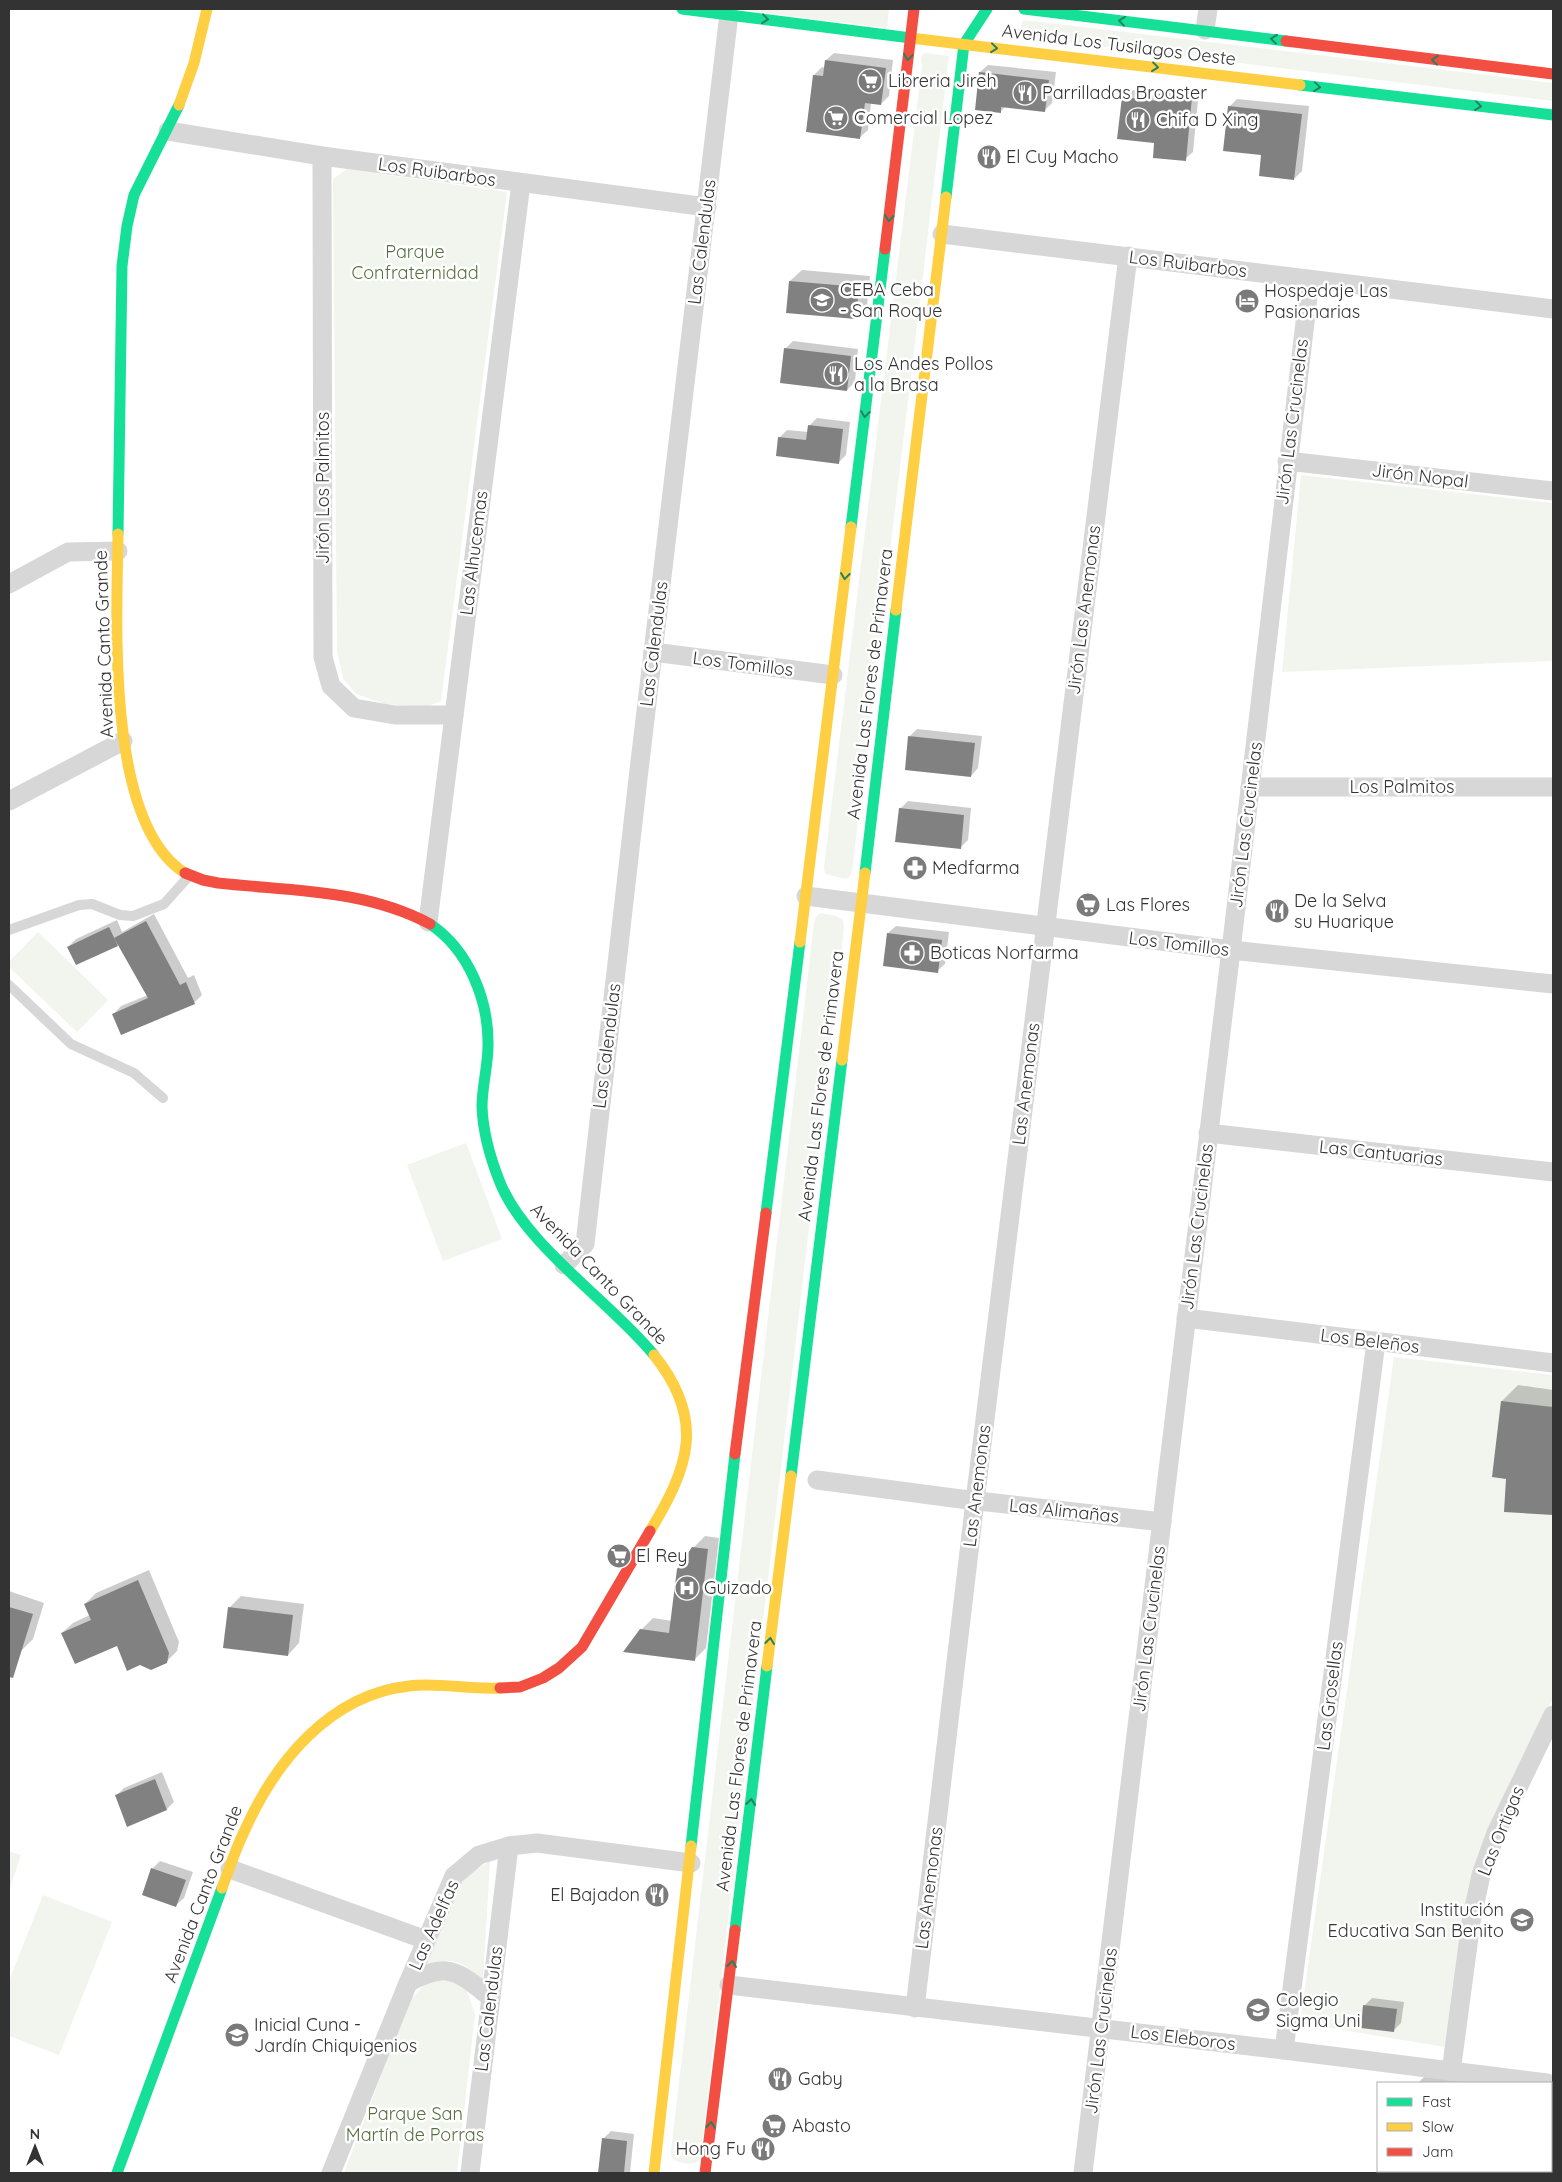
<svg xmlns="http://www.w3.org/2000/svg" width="1562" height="2182" viewBox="0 0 1562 2182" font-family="Quicksand,sans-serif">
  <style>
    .green { fill: #f1f5ed }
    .shadow { fill: #0003 }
    .building { fill: #818181 }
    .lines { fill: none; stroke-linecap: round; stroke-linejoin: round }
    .lane { stroke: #d7d7d7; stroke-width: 10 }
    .street { stroke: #d7d7d7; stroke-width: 19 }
    .fast { stroke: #16e098; stroke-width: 11 }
    .slow { stroke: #ffcf43; stroke-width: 11 }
    .jam { stroke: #f24e42; stroke-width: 11 }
    .oneway { stroke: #268160 }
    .labels { text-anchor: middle; stroke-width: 5; stroke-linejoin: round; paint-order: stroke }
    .street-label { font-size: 18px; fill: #333; stroke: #fff }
    .poi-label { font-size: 18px; fill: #333; stroke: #fff; text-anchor: start }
    .park-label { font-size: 18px; fill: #56703f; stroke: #fff }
  </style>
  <rect width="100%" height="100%" fill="#fff"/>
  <g class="green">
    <path d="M735,9h154l-2,19z"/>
    <path d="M1023,20l530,63v18l-529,-64 -4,-6z"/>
    <path d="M925,53l24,3 -97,815 -2,5 -4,3 -21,-5 -1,-7 98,-801 -1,-5 1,-6z"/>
    <path d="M347,169l160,23 -66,509 -15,6 -41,-3 -29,-10 -13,-16 -6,-27 -4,-472z"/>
    <path d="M1301,475l252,28v158l-271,11z"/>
    <path d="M821,913l15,3 7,4 1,8 -142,1215 -4,19c-9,3 -19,2 -26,-4l-1,-7 143,-1228 2,-6z"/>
    <path d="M38,932l70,68 -31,32 -68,-65v-5z"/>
    <path d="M466,1143l36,96 -59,22 -36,-96z"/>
    <path d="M1394,1357l159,18v323l-57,119 -27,95 -24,135 -145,-24z"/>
    <path d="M9,1851l12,4 -12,36z"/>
    <path d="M490,1861l-7,119c-24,-21 -30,-22 -60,-16l36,-80 12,-11z"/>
    <path d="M43,1895l69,27 -53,133 -50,-19v-55z"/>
    <path d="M428,1981h22l16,8 9,25 -18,159h-113l66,-173z"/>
  </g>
  <g class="shadow">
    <path d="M834,53l59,7 -4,36 -8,8 -10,-1 -3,27 -8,7 -46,-62 8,-8 3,1 1,-8z"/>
    <path d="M988,65l68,7 -4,31 -8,8 -38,-5 -6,6 -20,-40z"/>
    <path d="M1168,87l31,3 -6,62 -8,7 -29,-17 -33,-44 8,-8 31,4z"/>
    <path d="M1237,99l72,7 -7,65 -8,8 -31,-25 -34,-47z"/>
    <path d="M802,270l68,6 -3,30 -11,12 -66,-37z"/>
    <path d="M793,341l65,8 -3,33 -8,8 -62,-41z"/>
    <path d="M817,418l33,4 -4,33 -7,7 -60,-24 8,-8 21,2 1,-6z"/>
    <path d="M917,729l65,7 -4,32 -7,8 -61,-40z"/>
    <path d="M908,801l63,7 -3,32 -8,8 -60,-39z"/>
    <path d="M154,914l34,64 6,-3 8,20 -8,8 -80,11 7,-8 27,-11 -29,-52 -2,2 -49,2 8,-8 41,-19 5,12z"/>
    <path d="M896,926l53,6 -4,32 -8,7 -49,-38z"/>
    <path d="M1518,1385l35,5v124l-48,-3 3,-34 -6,-76z"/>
    <path d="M705,1536l14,2 -13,110 -12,12 -53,-30 12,-12 19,3 21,-73z"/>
    <path d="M149,1570l30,72 -2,9 -11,11 -49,-18 -55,-11 11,-10 17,-8 -5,-11 11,-11z"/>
    <path d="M9,1591l35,12 -11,36 -12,12 -12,-4z"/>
    <path d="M241,1596l63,8 -5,39 -11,12 -59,-47z"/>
    <path d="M162,1772l12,30 -7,7 -39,16 -12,-29 8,-8z"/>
    <path d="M160,1861l33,11 -9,26 -8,7 -24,-36z"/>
    <path d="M1372,1998l32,4 -3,21 -8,8 -28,-26z"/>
    <path d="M1424,2077l61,6h-67z"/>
    <path d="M611,2131l23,3 -4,39h-31l4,-34z"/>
    <rect x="1400" y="2171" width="121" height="2"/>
  </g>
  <g class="building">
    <path d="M825,60l61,8 -5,37 -16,-2 -5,36 -54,-7 7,-57 10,1z"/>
    <path d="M979,72l70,8 -4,32 -44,-5v6l-26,-3z"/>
    <path d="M1159,94l33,3 -6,64 -33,-3 1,-15 -37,-4 5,-42 36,4z"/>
    <path d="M1228,106l74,8 -8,66 -35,-4 2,-21 -38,-4z"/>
    <path d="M789,281l70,6 -3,32 -70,-6z"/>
    <path d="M784,348l67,8 -4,35 -67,-8z"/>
    <path d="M808,425l35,4 -4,35 -63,-8 2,-19 28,3z"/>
    <path d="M908,736l67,7 -4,34 -66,-7z"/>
    <path d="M899,808l65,7 -3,34 -66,-7z"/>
    <path d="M146,921l34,64 6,-3 9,22 -74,31 -9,-21 36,-16 -34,-60z"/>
    <path d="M109,927l9,19 -42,19 -9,-18z"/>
    <path d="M887,933l55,7 -4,33 -55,-7z"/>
    <path d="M1501,1401l52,6v108l-49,-3 2,-33 -14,-2z"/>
    <path d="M692,1547l16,2 -13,112 -72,-9 17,-23 29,4 8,-64z"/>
    <path d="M138,1580l31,73 -2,10 -16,7 -11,-5 -13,6 -10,-25 -42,18 -14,-31 30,-13 -7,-16z"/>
    <path d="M9,1607l24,7 -20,64 -4,-1z"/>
    <path d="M228,1607l65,8 -5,41 -65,-8z"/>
    <path d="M155,1779l12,31 -40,17 -12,-32z"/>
    <path d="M151,1868l35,12 -10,27 -34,-12z"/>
    <path d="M1363,2005l34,4 -3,23 -33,-4z"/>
    <path d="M602,2138l25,3 -3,32h-26z"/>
  </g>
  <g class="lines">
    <g class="lane">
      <path d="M9,930l70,-25 13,-1 28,11 13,1 31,-12 25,-28"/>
      <path d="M9,985l62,59 63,29 29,25"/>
    </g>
    <g class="street">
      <path d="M1205,30l3,-21"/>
      <path d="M168,131l154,25 385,51"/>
      <path d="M322,156l1,501 8,29 23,22 41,7h59"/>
      <path d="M942,234l611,75"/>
      <path d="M1287,461l266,30"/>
      <path d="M9,584l59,-32 50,-1"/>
      <path d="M653,652l180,23"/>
      <path d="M1250,787h303"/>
      <path d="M9,801l114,-60"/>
      <path d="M806,896l425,54 322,34"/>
      <path d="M428,922l93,-739"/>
      <path d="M1208,1133l345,39"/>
      <path d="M564,1265l21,-21 54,-474 90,-756"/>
      <path d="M1186,1318l367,45"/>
      <path d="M817,1480l144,19 201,23"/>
      <path d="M230,1869l196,71"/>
      <path d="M408,1983c39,-23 51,-11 83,15"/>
      <path d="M729,1985l555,65 263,33"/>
      <path d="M915,2008l60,-507 153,-1245"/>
      <path d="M1284,2050l92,-708"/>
      <path d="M1451,2072l20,-150 10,-47 15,-42 57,-118"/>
      <path d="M331,2173l77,-190 46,-107 25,-21 30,-9 28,-3 154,20"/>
      <path d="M470,2173l39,-327"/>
      <path d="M1083,2173l148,-1223 79,-670"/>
    </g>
    <g class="fast">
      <path d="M682,9l229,29"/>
      <path d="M1024,9l262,32"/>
      <path d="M1300,85l253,30"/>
      <path d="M946,197l18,-153 23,-35"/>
      <path d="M851,527l34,-278"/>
      <path d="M118,534l4,-268 5,-40 7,-31 45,-90"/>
      <path d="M865,873l31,-263"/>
      <path d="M430,924c39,26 59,77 58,122 0,20 -6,40 -6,61 1,24 8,50 17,73 24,64 111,121 155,175"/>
      <path d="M766,1213l34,-271"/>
      <path d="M791,1476l51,-416"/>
      <path d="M691,1846l44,-392"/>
      <path d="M735,1930l32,-264"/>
      <path d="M117,2173l105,-285"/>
    </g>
    <g class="slow">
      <path d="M911,38l389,47"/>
      <path d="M179,105l15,-42 13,-54"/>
      <path d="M118,534c-1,85 -13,289 67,339"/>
      <path d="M896,610l50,-413"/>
      <path d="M800,942l51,-415"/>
      <path d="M842,1060l23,-187"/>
      <path d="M650,1531c39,-64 56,-111 4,-176"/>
      <path d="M767,1666l24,-190"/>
      <path d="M222,1888c7,-18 13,-38 22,-56 31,-70 85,-137 165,-146 30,-4 60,4 91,2"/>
      <path d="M654,2173l37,-327"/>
    </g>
    <g class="jam">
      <path d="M1286,41l267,33"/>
      <path d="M885,249l29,-240"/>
      <path d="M185,873l18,7 15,3c72,8 147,6 212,41"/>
      <path d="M735,1454l31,-241"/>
      <path d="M500,1688l20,-1 23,-9 16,-10 23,-21 68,-116"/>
      <path d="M705,2173l30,-243"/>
    </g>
  </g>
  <defs><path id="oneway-chevron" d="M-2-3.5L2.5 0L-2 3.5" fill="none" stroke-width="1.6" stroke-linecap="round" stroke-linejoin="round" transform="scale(1.25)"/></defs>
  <g class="oneway">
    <use href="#oneway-chevron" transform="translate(765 19) rotate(7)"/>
    <use href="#oneway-chevron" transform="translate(1122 21) rotate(-173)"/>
    <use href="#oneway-chevron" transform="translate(1274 39) rotate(-173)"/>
    <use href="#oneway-chevron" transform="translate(994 48) rotate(6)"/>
    <use href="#oneway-chevron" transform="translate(908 57) rotate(98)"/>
    <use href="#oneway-chevron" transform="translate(1435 60) rotate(-173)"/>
    <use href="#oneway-chevron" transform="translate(1155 67) rotate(7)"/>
    <use href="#oneway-chevron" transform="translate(1317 87) rotate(7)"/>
    <use href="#oneway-chevron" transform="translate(1478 106) rotate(7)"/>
    <use href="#oneway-chevron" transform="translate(889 218) rotate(97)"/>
    <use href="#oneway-chevron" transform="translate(865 414) rotate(97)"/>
    <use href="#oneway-chevron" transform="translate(845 576) rotate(97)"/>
    <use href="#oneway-chevron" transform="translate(770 1641) rotate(-83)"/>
    <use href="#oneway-chevron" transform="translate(751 1802) rotate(-83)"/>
    <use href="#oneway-chevron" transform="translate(732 1964) rotate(-83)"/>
    <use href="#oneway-chevron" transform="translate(711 2125) rotate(-83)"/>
  </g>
  <defs>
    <symbol id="supermarket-disc" viewBox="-11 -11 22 22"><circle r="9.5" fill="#7a7a7a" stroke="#fff"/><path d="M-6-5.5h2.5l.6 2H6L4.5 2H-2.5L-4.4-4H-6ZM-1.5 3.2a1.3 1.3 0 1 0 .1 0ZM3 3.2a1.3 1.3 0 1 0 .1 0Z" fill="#fff"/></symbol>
    <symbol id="restaurant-disc" viewBox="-11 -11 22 22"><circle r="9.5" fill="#7a7a7a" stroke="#fff"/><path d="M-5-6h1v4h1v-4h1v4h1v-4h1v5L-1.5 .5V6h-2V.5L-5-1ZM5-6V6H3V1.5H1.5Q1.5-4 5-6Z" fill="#fff"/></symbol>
    <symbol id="school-disc" viewBox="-11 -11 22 22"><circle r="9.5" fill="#7a7a7a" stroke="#fff"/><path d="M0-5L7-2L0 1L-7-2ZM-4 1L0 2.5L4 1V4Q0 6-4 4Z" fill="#fff"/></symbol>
    <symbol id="hotel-disc" viewBox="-11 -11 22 22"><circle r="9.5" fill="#7a7a7a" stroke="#fff"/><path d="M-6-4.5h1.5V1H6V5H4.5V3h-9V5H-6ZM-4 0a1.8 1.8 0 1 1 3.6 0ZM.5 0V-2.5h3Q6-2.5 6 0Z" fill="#fff"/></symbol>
    <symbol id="pharmacy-disc" viewBox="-11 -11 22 22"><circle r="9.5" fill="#7a7a7a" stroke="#fff"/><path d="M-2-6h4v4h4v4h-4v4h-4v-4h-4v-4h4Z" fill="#fff"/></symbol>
    <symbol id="hospital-disc" viewBox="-11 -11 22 22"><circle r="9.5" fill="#7a7a7a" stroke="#fff"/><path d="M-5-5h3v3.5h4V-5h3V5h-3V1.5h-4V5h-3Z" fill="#fff"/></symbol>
  </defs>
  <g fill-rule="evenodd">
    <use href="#supermarket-disc" x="856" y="67" width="28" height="28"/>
    <use href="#restaurant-disc" x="1011" y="79" width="28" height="28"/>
    <use href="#supermarket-disc" x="822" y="104" width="28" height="28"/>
    <use href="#restaurant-disc" x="1124" y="106" width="28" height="28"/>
    <use href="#restaurant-disc" x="975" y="143" width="28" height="28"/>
    <use href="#school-disc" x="808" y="286" width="28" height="28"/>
    <use href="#hotel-disc" x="1233" y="287" width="28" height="28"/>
    <use href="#restaurant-disc" x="822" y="360" width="28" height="28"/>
    <use href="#pharmacy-disc" x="901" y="854" width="28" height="28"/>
    <use href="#supermarket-disc" x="1074" y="891" width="28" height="28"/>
    <use href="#restaurant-disc" x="1263" y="897" width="28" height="28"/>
    <use href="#pharmacy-disc" x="898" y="939" width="28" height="28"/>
    <use href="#supermarket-disc" x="605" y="1542" width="28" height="28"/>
    <use href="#hospital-disc" x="673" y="1574" width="28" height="28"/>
    <use href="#restaurant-disc" x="643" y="1881" width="28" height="28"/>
    <use href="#school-disc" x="1508" y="1906" width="28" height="28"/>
    <use href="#school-disc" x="1244" y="1996" width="28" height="28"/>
    <use href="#school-disc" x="223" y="2021" width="28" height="28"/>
    <use href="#restaurant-disc" x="766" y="2065" width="28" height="28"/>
    <use href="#supermarket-disc" x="760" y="2112" width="28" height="28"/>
    <use href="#restaurant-disc" x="749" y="2135" width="28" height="28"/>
  </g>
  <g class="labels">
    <g class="street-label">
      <text transform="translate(1119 45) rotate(7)" y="6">Avenida Los Tusilagos Oeste</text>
      <text transform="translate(437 172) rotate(8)" y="6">Los Ruibarbos</text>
      <text transform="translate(702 242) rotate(-83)" y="6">Las Calendulas</text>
      <text transform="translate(1188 264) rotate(7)" y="6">Los Ruibarbos</text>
      <text transform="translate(1292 422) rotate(-83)" y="6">Jirón Las Crucinelas</text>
      <text transform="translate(1420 476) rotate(7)" y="6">Jirón Nopal</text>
      <text transform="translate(323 488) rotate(-90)" y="6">Jirón Los Palmitos</text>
      <text transform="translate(474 553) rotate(-83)" y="6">Las Alhucemas</text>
      <text transform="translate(1084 610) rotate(-83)" y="6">Jirón Las Anemonas</text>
      <text transform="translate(104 644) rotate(-92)" y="6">Avenida Canto Grande</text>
      <text transform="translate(654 644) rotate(-83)" y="6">Las Calendulas</text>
      <text transform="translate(743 664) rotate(7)" y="6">Los Tomillos</text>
      <text transform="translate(870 684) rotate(-83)" y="6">Avenida Las Flores de Primavera</text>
      <text x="1402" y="793">Los Palmitos</text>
      <text transform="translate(1246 825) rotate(-83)" y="6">Jirón Las Crucinelas</text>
      <text transform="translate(1179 944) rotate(7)" y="6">Los Tomillos</text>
      <text transform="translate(607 1046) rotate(-83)" y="6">Las Calendulas</text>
      <text transform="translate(1026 1084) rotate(-83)" y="6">Las Anemonas</text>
      <text transform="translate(821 1086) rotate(-83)" y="6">Avenida Las Flores de Primavera</text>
      <text transform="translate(1381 1153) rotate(6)" y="6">Las Cantuarias</text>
      <text transform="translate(1197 1227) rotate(-83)" y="6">Jirón Las Crucinelas</text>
      <text transform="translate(599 1274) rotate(46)" y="6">Avenida Canto Grande</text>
      <text transform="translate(1370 1341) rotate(7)" y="6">Los Beleños</text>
      <text transform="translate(977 1486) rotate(-83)" y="6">Las Anemonas</text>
      <text transform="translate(1064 1511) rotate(6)" y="6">Las Alimañas</text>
      <text transform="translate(1149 1629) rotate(-83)" y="6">Jirón Las Crucinelas</text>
      <text transform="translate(1330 1696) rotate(-83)" y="6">Las Grosellas</text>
      <text transform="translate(739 1756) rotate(-83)" y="6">Avenida Las Flores de Primavera</text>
      <text transform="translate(1501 1831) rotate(-68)" y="6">Las Ortigas</text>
      <text transform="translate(929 1888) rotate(-83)" y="6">Las Anemonas</text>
      <text transform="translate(203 1894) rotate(-69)" y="6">Avenida Canto Grande</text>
      <text transform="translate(434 1925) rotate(-66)" y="6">Las Adelfas</text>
      <text transform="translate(489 2009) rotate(-83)" y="6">Las Calendulas</text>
      <text transform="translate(1101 2031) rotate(-83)" y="6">Jirón Las Crucinelas</text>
      <text transform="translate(1183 2038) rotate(7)" y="6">Los Eleboros</text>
    </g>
    <g class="poi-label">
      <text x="888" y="87">Libreria Jireh</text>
      <text x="1042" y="99">Parrilladas Broaster</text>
      <text x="854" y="124">Comercial Lopez</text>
      <text x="1156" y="126">Chifa D Xing</text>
      <text x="1006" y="163">El Cuy Macho</text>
      <text x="840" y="296">CEBA Ceba<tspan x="840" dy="21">- San Roque</tspan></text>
      <text x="1264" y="297">Hospedaje Las<tspan x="1264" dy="21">Pasionarias</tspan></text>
      <text x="854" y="370">Los Andes Pollos<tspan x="854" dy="21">a la Brasa</tspan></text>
      <text x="932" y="874">Medfarma</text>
      <text x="1294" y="907">De la Selva<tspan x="1294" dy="21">su Huarique</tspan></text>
      <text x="1106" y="911">Las Flores</text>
      <text x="930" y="959">Boticas Norfarma</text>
      <text x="636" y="1562">El Rey</text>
      <text x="704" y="1594">Guizado</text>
      <text x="640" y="1901" text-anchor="end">El Bajadon</text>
      <text x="1504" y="1916" text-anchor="end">Institución<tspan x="1504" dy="21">Educativa San Benito</tspan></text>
      <text x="1276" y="2006">Colegio<tspan x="1276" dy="21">Sigma Uni</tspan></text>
      <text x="254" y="2031">Inicial Cuna -<tspan x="254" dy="21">Jardín Chiquigenios</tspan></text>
      <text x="798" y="2085">Gaby</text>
      <text x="792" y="2132">Abasto</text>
      <text x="746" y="2155" text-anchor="end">Hong Fu</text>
    </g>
    <g class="park-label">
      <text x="415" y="258">Parque<tspan x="415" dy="21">Confraternidad</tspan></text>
      <text x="415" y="2120">Parque San<tspan x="415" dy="21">Martín de Porras</tspan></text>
    </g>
  </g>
  <rect width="1562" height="2182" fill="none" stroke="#333333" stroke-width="20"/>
  <rect x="1377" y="2082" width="175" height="90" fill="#ffffff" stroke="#adadad"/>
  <rect x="1387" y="2098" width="25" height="8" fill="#16e098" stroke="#adadad"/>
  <text x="1422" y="2107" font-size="15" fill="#333333">Fast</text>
  <rect x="1387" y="2123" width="25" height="8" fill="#ffcf43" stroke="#adadad"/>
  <text x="1422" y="2132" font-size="15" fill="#333333">Slow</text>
  <rect x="1387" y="2148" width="25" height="8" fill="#f24e42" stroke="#adadad"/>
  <text x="1422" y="2157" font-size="15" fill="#333333">Jam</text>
  <g transform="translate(35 2147)" stroke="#ffffff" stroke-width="4" paint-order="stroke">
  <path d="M0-4L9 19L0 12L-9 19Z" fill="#333333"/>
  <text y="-8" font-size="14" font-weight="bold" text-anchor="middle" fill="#333333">N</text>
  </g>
</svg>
